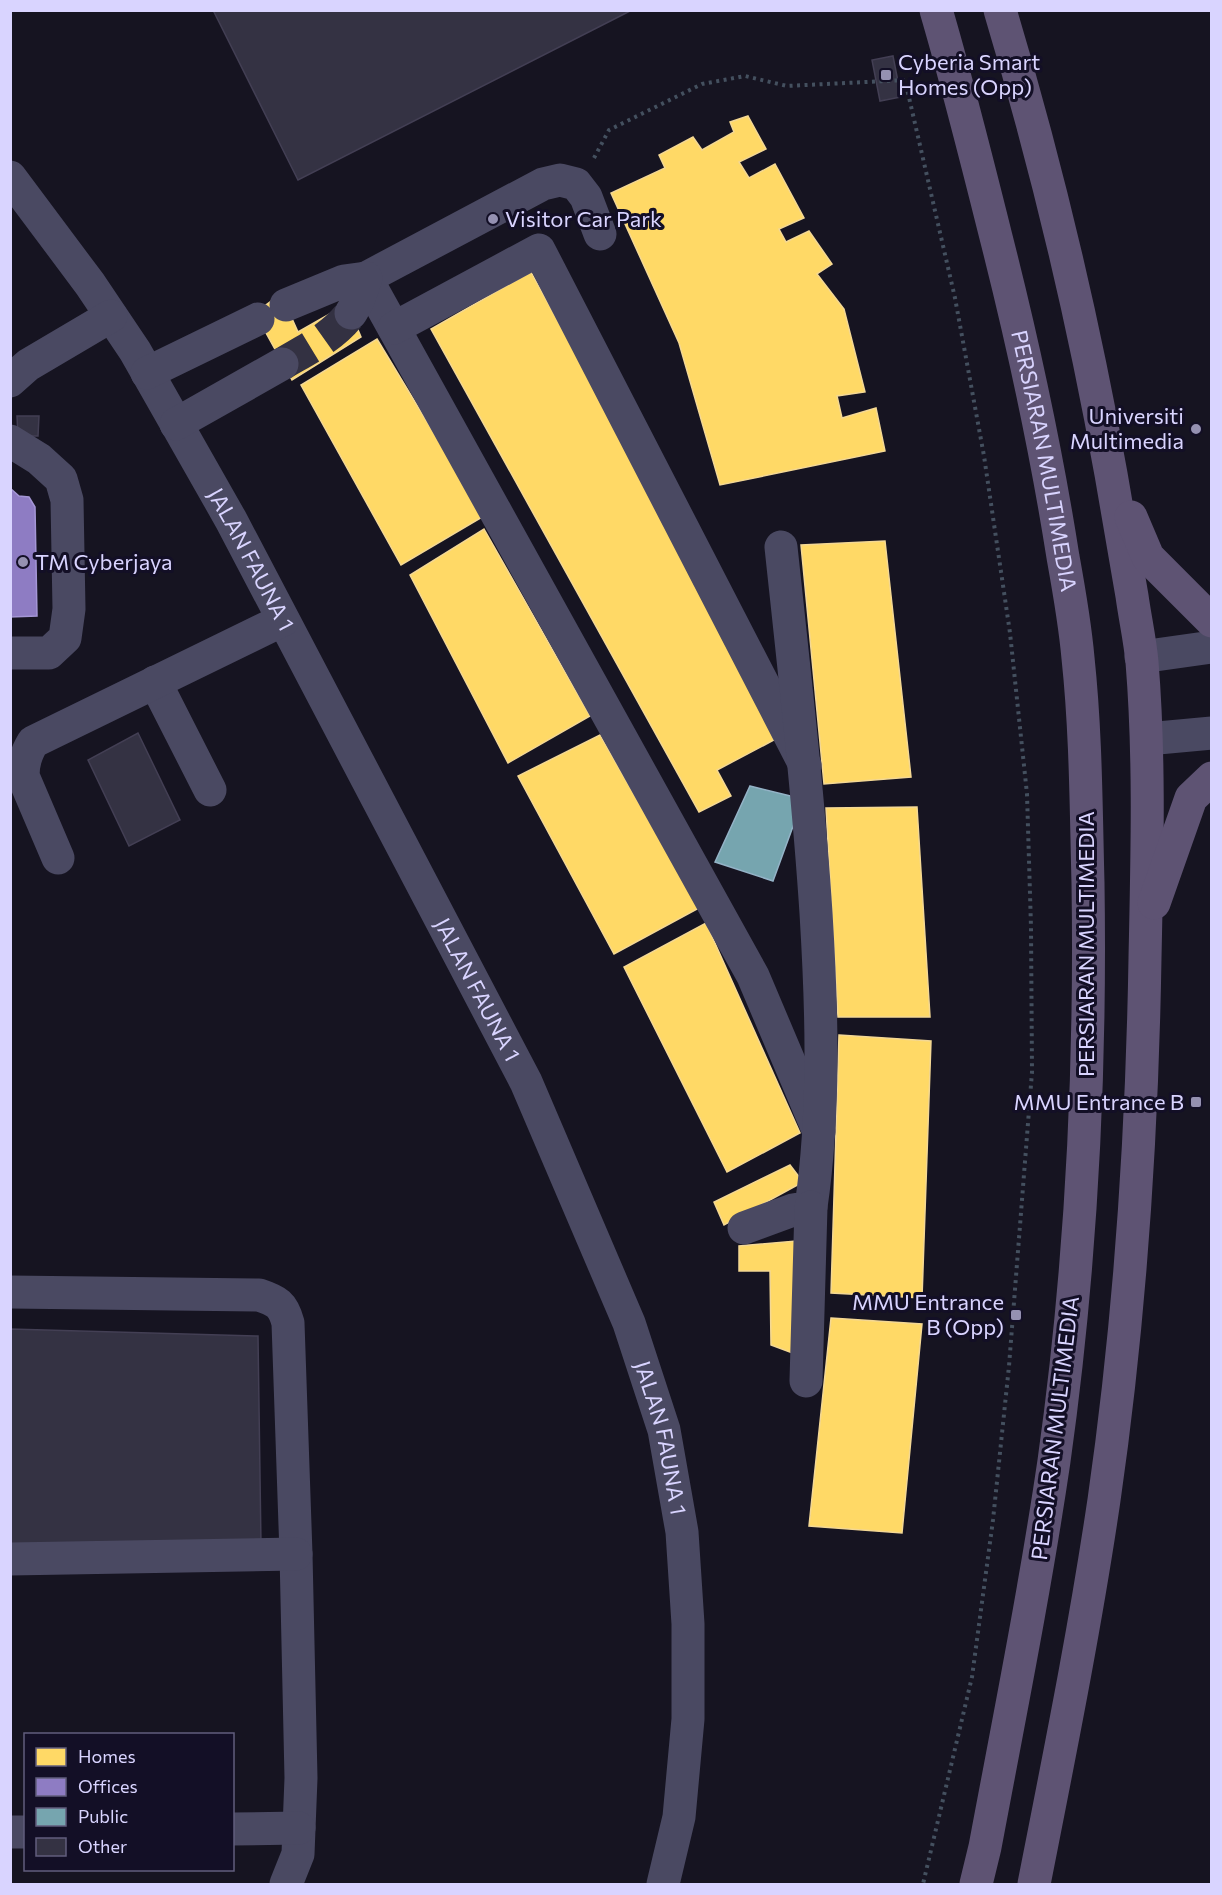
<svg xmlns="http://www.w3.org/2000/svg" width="1222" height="1895" viewBox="0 0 1222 1895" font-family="Commissioner,sans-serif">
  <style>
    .homes { fill: #ffd966; stroke: #f4d894; stroke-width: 1.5 }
    .offices { fill: #8e7cc3; stroke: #a496d5; stroke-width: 1.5 }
    .public { fill: #76a5af; stroke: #94b3c7; stroke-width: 1.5 }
    .building { fill: #343243; stroke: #433f54; stroke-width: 1.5 }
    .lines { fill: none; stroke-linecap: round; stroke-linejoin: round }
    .minor-tunnel { stroke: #333142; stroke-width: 33; stroke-dasharray: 33 16; stroke-linecap: butt }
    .path { stroke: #44505f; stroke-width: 4; stroke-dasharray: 3 4.5; stroke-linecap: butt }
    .minor { stroke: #4a4962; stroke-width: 33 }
    .major { stroke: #5e5373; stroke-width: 33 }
    .poi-dot { fill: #9591b1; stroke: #130f26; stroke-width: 2 }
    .labels { text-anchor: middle; stroke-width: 6; stroke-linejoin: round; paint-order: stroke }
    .poi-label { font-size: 22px; fill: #d9d4ff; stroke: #130f26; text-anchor: start }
    .street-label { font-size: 22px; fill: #d9d4ff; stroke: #130f26 }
  </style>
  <rect width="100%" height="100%" fill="#161421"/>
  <g class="homes">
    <path d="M748,116l18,33 -27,13 10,16 26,-14 29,54 -25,11 7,13 23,-11 23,33 -15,10 27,35 21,83 -28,4 5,22 34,-10 9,43 -165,34 -41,-142 -68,-150 54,-25 -6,-13 34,-18 9,13 32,-18 -4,-10z"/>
    <path d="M531,272l212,388 31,80 -57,30 14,26 -32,16 -268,-483z"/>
    <path d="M281,294l17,38 49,-28 14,33 -69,43 -37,-67z"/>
    <path d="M377,339l107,177 -83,49 -100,-180z"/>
    <path d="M484,529l106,187 -82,47 -98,-188z"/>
    <path d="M885,541l26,236 -87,7 -23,-239z"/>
    <path d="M600,735l99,173 -85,46 -96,-178z"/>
    <path d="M917,807l13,210h-92l-12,-209z"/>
    <path d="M706,923l94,210 -73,39 -103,-205z"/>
    <path d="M839,1035l92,6 -9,257 -91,-5z"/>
    <path d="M790,1165l13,17 -79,43 -10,-23z"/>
    <path d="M796,1241l-1,113 -24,-9 -1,-74h-31v-25z"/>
    <path d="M831,1318l91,6 -20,209 -93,-7z"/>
  </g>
  <path class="offices" d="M10,488l9,8 10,1 6,10 2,109 -27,1z"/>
  <path class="public" d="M750,786l53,13 -30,82 -58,-19z"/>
  <g class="building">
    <path d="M213,10h419l-334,170z"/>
    <path d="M893,56l8,41 -21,4 -8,-41z"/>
    <path d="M17,416h22l-1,20h-20z"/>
    <path d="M138,733l42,87 -51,26 -41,-86z"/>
    <path d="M10,1329l248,7 3,209h-251z"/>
  </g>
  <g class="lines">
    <path class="minor-tunnel" d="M282,364c25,-15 51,-27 69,-51"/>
    <path class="path" d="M594,158l15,-28 93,-46 43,-8 42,10 118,-6 50,218 29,158 26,177 17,161 4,133 1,145 -23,294 -16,154 -21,157 -49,207"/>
    <g class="minor">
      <path id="s1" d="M10,177l80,107 45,67 96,169 295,562 103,241 35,107 18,102 6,92v95l-9,98 -16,67"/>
      <path d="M600,234l-14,-37 -10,-13 -16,-4 -17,4 -177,94 387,698 66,156"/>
      <path d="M286,305l58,-24 22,-3 -8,23 -7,12"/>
      <path d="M394,328l145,-78 266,515"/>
      <path d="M147,373l111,-54"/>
      <path d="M10,381l18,-16 83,-49"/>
      <path d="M176,424l106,-60"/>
      <path d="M10,441l29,18 22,20 6,21 2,109 -4,29 -16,15h-39"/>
      <path d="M1141,657l71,-10"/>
      <path d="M155,682l55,108"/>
      <path d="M1147,739l65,-6"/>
      <path d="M58,858l-35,-82c0,-13 3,-22 10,-34l250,-122"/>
      <path d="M744,1228l49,-18 18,-3c14,-97 11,-196 5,-294 -8,-122 -22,-244 -35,-366"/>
      <path d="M10,1292l249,3c18,6 24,9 29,28l8,231 5,224 -3,76 -12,30"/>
      <path d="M806,1381l5,-174"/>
      <path d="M10,1559l286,-5"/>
      <path d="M232,1829l67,-1"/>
      <path d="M10,1832h16"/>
    </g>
    <g class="major">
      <path id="s2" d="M936,10c22,75 41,151 60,227 27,106 50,212 67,320 6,33 12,67 15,101 8,75 8,150 10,225 3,193 -7,386 -34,578 -19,129 -45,258 -69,386l-9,37"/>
      <path d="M1000,10c46,153 83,308 111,464 7,41 14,82 21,122 3,22 8,44 10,66 8,98 5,198 3,296 -3,181 -15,362 -41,542 -19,129 -45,257 -70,384"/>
      <path d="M1131,517l17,40 64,64"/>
      <path d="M1154,903l37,-105 21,-20"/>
    </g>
  </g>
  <g class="poi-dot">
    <rect x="880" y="69" width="12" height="12" rx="3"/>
    <circle cx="493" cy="219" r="6"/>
    <circle cx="1196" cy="429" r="6"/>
    <circle cx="23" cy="562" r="6"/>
    <rect x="1190" y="1096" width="12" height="12" rx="3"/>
    <rect x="1010" y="1309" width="12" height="12" rx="3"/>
  </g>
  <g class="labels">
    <g class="poi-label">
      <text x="898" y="70">Cyberia Smart<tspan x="898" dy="25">Homes (Opp)</tspan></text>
      <text x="505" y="227">Visitor Car Park</text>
      <text x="1184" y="424" text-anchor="end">Universiti<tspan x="1184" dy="25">Multimedia</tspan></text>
      <text x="35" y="570">TM Cyberjaya</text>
      <text x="1184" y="1110" text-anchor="end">MMU Entrance B</text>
      <text x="1004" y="1310" text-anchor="end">MMU Entrance<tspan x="1004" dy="25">B (Opp)</tspan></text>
    </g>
    <g class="street-label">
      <text dy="8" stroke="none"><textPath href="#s2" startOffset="464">PERSIARAN MULTIMEDIA</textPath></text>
      <text dy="8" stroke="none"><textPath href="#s1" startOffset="453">JALAN FAUNA 1</textPath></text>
      <text transform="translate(1086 944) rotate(-90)" y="8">PERSIARAN MULTIMEDIA</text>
      <text dy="8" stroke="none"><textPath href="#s1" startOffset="939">JALAN FAUNA 1</textPath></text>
      <text transform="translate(1055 1428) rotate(-83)" y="8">PERSIARAN MULTIMEDIA</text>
      <text dy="8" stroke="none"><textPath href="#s1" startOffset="1425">JALAN FAUNA 1</textPath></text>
    </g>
  </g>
  <rect width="1222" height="1895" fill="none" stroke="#d9d4ff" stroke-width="24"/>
  <rect x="24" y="1733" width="210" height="138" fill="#130f26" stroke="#625e7d" stroke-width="1.5"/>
  <rect x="36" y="1748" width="30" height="18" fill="#ffd966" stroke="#625e7d" stroke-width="1.5"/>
  <text x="78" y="1763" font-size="18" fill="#d9d4ff">Homes</text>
  <rect x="36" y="1778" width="30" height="18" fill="#8e7cc3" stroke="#625e7d" stroke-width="1.5"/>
  <text x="78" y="1793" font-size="18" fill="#d9d4ff">Offices</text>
  <rect x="36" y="1808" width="30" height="18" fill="#76a5af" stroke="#625e7d" stroke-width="1.5"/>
  <text x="78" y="1823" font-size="18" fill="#d9d4ff">Public</text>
  <rect x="36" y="1838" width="30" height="18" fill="#343243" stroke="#625e7d" stroke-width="1.5"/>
  <text x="78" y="1853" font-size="18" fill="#d9d4ff">Other</text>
</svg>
